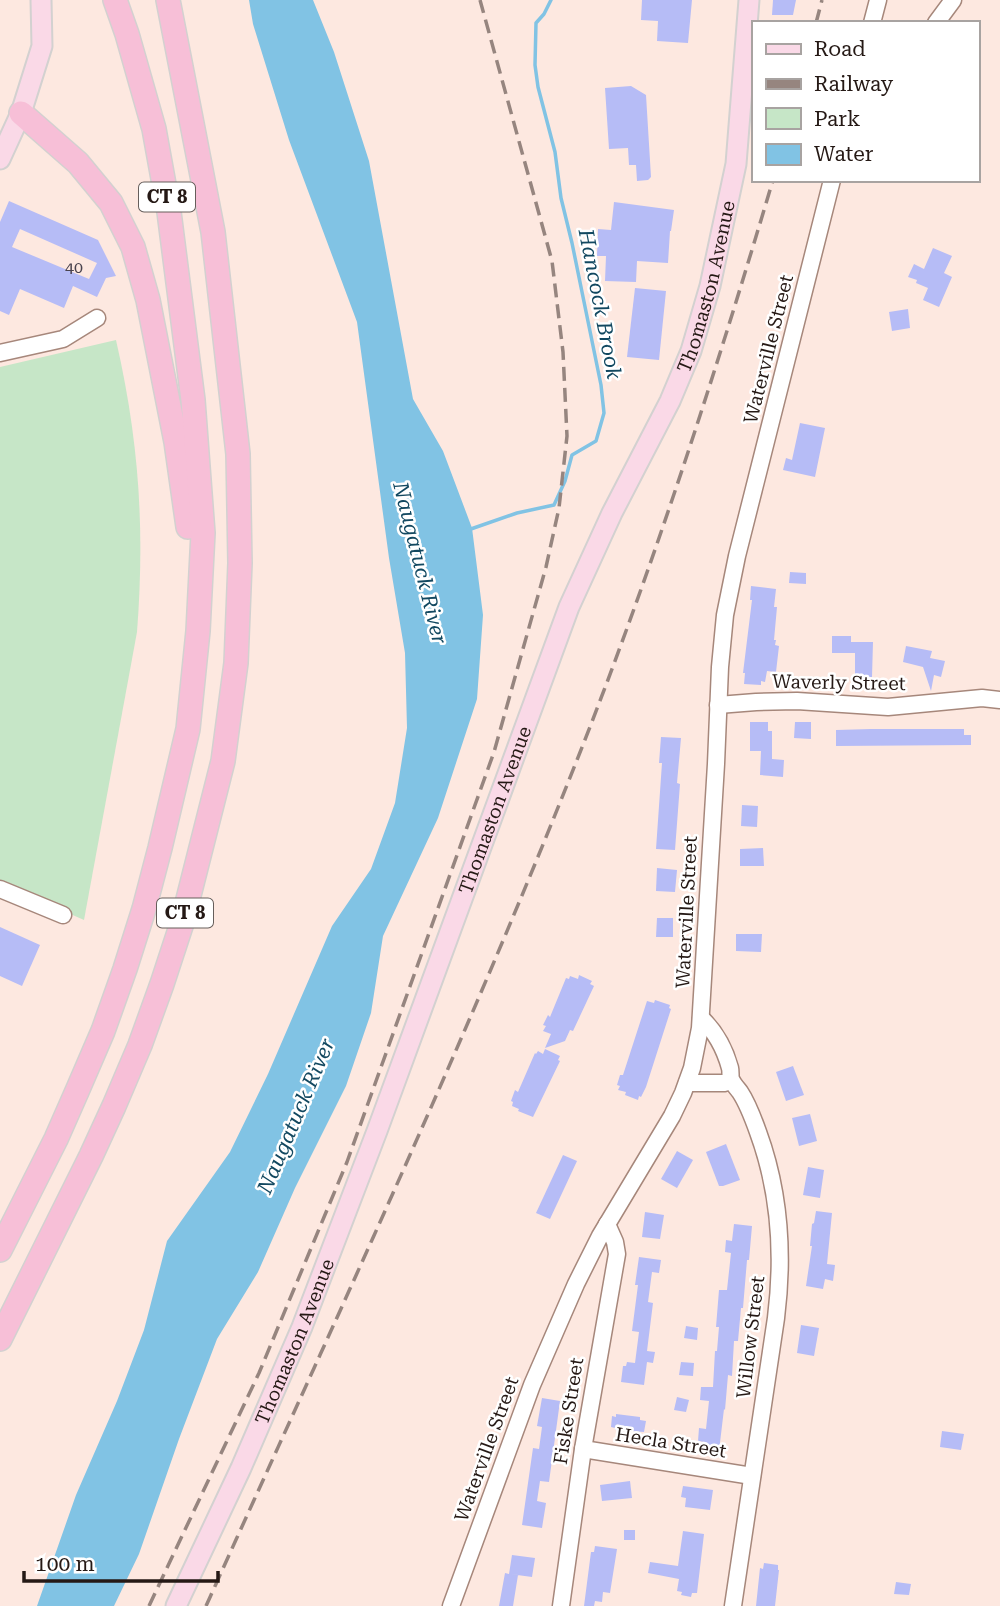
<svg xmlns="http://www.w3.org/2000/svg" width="1000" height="1606" viewBox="0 0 1000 1606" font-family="'Roboto Serif',serif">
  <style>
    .green { fill: #c6e6c7 }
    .water { fill: #81c3e4 }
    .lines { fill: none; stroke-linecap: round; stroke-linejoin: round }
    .stream { stroke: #81c3e4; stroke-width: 3.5 }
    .building { fill: #b6bcf6; fill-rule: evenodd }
    .minor-casing { stroke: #a6877b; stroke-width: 19 }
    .major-casing { stroke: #d3d1d0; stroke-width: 23 }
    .highway-casing { stroke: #d3d1d0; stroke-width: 26 }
    .minor { stroke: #fff; stroke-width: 16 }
    .major { stroke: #fad9e7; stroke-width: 19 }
    .highway { stroke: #f7bfd7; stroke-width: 23 }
    .rail { stroke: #96857f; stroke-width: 3.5; stroke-dasharray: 14 7; stroke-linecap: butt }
    .labels { text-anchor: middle; stroke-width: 5; stroke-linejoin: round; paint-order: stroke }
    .number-label { font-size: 16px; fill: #49424d }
    .shield { fill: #fff; stroke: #665e5b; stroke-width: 2 }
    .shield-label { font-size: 18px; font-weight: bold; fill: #251915 }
    .street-label { font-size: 19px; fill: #251915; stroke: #fff }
    .water-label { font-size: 21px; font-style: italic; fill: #124860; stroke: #fff }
  </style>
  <rect width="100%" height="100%" fill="#fde8e0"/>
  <path class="green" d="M116,340c23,101 29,188 21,292l-53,288 -84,-37v-516z"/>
  <path class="water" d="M249,0h64l21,52 35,109 44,238 30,52 29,77 11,87 -6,84 -39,119 -55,118 -12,77 -25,73 -51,102 -37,84 -41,67 -38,100 -40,115 -25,52h-77l39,-111 41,-94 27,-71 23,-89 63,-89 38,-78 64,-148 39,-57 24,-66 12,-75 -2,-75 -16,-95 -32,-236 -68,-182 -36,-116z"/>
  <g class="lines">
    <path class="stream" d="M468,530l49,-17 37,-8 11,-24 7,-26 24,-14 8,-28 -3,-28 -29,-142 -11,-45 -6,-46 -17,-65 -3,-22 1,-42 8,-9 7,-14"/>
  </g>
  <g class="building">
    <path d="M642,0h50l-4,43 -31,-2 1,-20 -17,-1z"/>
    <path d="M773,0h23l-3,15h-21z"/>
    <path d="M631,86l15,9 5,82 -3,3 -11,1 -1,-16h-7l-1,-17 -19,1 -4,-61z"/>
    <path d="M9,201l89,39 18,36 -10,2 -9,19 -24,-11 -9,22 -44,-19 -11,26 -9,-4v-89zM20,229l77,34 -8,16 -77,-32z"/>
    <path d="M614,202l60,8 -3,21h-1l-2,32 -31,-2 -1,21 -31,-1 1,-25h-9l1,-27 13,1z"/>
    <path d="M933,248l19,8 -8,17 8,4 -13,30 -16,-7 5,-12 -12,-5 1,-3 -9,-3 6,-13 10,5z"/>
    <path d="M635,288l31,3 -7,69 -32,-3z"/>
    <path d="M908,309l2,19 -18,3 -3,-19z"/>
    <path d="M800,423l25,5 -10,49 -32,-7 3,-12 6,2z"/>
    <path d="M790,572l16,1v11l-17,-1z"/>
    <path d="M751,586l25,3 -2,18h3l-3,33h2l-1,5 4,1 -3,26 -9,-1 -2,11 -4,-1v4l-17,-1 1,-11h-2l9,-73h-2z"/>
    <path d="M832,636h19v6h22l-1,35h-17v-24h-23z"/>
    <path d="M906,646l26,5 -2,7 15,3 -4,16 -7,-2 -3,16 -8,-24 -20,-5z"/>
    <path d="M750,722h18v9h4v28l12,1 -1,17 -23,-2 1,-24h-11z"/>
    <path d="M795,722h16v17l-17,-1z"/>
    <path d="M871,729h93v6h7v10l-135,1v-16z"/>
    <path d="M661,737l20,1 -4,45 3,1 -5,66 -19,-1 6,-86h-3z"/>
    <path d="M742,805l16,1 -1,21 -16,-1z"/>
    <path d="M763,848l1,18h-24v-17z"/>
    <path d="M657,868l20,2 -2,22 -19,-1z"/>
    <path d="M657,918h16v19h-17z"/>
    <path d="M0,927l40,18 -18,41 -22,-10z"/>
    <path d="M736,934h26l-1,18 -25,-1z"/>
    <path d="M579,975l13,6 -2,3 4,2 -21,45 -3,-1 -5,11 -20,7 6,-14 -8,-3 3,-5 -3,-1 5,-10 2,2 16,-39 3,1 1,-3 8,3z"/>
    <path d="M655,1000l15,5 -1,3 2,1 -25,78 -5,10 -2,-1 -1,4 -13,-5 1,-3 -8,-2 2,-4 -3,-1 3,-10h3l24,-74 7,2z"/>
    <path d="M545,1049l15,7 -2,4 2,1 -27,56 -15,-6 1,-2 -7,-3 1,-4 -2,-1 4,-11 3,2 17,-39 1,1 2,-3 5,3z"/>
    <path d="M793,1066l11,29 -18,6 -10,-29z"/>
    <path d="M810,1114l7,27 -18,5 -7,-28z"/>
    <path d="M726,1144l14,36 -17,6h-4l-13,-34z"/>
    <path d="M677,1151l16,9 -16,28 -16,-9z"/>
    <path d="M563,1155l14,6 -27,58 -14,-6z"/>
    <path d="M808,1167l16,3 -4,28 -17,-3z"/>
    <path d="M816,1211l16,2 -5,51 8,1 -2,16 -8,-2 -2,10 -17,-3 6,-40h-2l2,-22 2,-1z"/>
    <path d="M645,1212l19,3 -4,24 -18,-2z"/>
    <path d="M734,1224l18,2 -3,34h-2l-4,48h-2l-3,33h-4l-2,35 -4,-1 -3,35 -1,-1 -5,42 -15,-2 1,-7 -7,-1 1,-13 7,1 3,-28 -9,-1 1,-13h12l2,-36h2l2,-24h-3l3,-37h8l4,-37 -6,-1 1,-12 6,1z"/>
    <path d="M639,1257l22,3 -2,13 -7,-1 -4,30 5,1 -6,48 8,1 -2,11 -6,-1 -3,23 -23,-3 2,-16h3l1,-4 8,1 4,-31 -7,-1 6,-46h-3z"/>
    <path d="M801,1325l18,3 -5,28 -17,-3z"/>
    <path d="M686,1326l12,2 -1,12 -13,-2z"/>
    <path d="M681,1362l13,1 -1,13 -14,-1z"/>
    <path d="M677,1397l12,3 -3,12 -12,-2z"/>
    <path d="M542,1398l18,3 -11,81 -9,-1 -3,20 9,2 -4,25 -20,-3 11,-77 6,1 3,-22 -5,-1z"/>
    <path d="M616,1414l24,3v3l6,1 -2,11 -29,-2v-2l-4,-1 1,-11 4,1z"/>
    <path d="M942,1431l22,3 -3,16 -21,-3z"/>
    <path d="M630,1481l2,17 -30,3 -2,-16z"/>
    <path d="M683,1486l30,4 -3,20 -25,-3 1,-9 -5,-1z"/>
    <rect x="624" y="1530" width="11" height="10"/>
    <path d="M683,1531l21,3 -7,59h-5l-1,4 -10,-2 1,-3 -5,-1 2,-12 -31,-6 2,-11 28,4z"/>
    <path d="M595,1546l22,3 -7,44 -7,-1 -1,10 -7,-1 -1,5h-10l7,-54h3z"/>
    <path d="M512,1555l23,3 -3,19 -22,-3 8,1 -5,31h-14l6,-33 4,1z"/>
    <path d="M764,1563l14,2v5h1l-4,36h-19l4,-38 3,1z"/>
    <path d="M896,1582l15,2 -2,11 -15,-1z"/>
  </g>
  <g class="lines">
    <defs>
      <g id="minor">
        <path d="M872,23l6,-23"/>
        <path d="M936,23l17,-23"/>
        <path d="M0,353l63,-14 34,-21"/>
        <path d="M718,705l38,-3 41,-1 91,6 94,-9 18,2"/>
        <path d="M0,889l63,26"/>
        <path d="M701,1018c14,13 24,32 29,50 1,4 0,8 1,11 2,5 6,9 9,13 8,12 13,26 18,40 22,60 26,122 18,186l-43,288"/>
        <path d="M687,1083h37l7,-2"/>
        <path d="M583,1449l169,27"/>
        <path d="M451,1606l81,-221 44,-101 24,-48 72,-120 11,-23 9,-25 8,-40 16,-264 4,-97 5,-52 12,-59 95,-376"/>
        <path d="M561,1606l22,-157 34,-195 -2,-12 -8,-18"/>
      </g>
      <g id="major">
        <path d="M0,159l21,-46 21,-67 -1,-46"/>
        <path id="s1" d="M176,1606l65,-138 61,-141 75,-196 192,-524 43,-94 58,-112 21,-50 19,-65 26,-122 13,-164"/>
      </g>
      <g id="highway">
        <path d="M21,113l57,50 33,40 22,44 15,53 28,142 12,85"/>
        <path d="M0,1250l56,-111 22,-50 25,-58 22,-62 19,-60 16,-61 28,-119 10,-98 5,-98 -10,-133 -24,-188 -15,-83 -27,-95 -12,-34"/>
        <path d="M0,1339l91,-183 23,-50 26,-61 22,-61 20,-61 41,-162 13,-98 4,-100 -2,-109 -25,-222 -45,-232"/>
      </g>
    </defs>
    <use href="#minor" class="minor-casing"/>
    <use href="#major" class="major-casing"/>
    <use href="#highway" class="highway-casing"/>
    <use href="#minor" class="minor"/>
    <use href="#major" class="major"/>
    <use href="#highway" class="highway"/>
    <g class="rail">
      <path d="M816,23l6,-23"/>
      <path d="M149,1606l110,-233 88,-211 147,-410 52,-185 13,-59 8,-72 -4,-84 -11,-91 -72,-261"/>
      <path d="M206,1606c126,-279 256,-556 369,-841 76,-191 139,-387 198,-585"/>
    </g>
  </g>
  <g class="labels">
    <g class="number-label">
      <text x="74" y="273">40</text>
    </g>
    <g class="shield">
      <rect x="139" y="182.5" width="56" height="29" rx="5"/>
      <rect x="157" y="898.5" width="56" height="29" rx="5"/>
    </g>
    <g class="shield-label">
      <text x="167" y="203">CT 8</text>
      <text x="185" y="919">CT 8</text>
    </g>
    <g class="street-label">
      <text dy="7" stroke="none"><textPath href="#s1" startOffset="1424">Thomaston Avenue</textPath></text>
      <text transform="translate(768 349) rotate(-76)" y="7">Waterville Street</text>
      <text transform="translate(839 682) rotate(1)" y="7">Waverly Street</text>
      <text dy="7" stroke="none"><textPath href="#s1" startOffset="858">Thomaston Avenue</textPath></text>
      <text transform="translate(686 912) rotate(-87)" y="7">Waterville Street</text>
      <text transform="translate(750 1337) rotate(-83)" y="7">Willow Street</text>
      <text dy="7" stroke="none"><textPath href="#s1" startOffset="290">Thomaston Avenue</textPath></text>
      <text transform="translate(568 1411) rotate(-81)" y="7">Fiske Street</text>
      <text transform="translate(671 1442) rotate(9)" y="7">Hecla Street</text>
      <text transform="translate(486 1449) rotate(-70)" y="7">Waterville Street</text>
    </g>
    <g class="water-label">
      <text transform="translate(600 304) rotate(79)" y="7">Hancock Brook</text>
      <text transform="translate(420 563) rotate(76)" y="7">Naugatuck River</text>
      <text transform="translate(296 1116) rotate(-67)" y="7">Naugatuck River</text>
    </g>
  </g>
  <rect x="752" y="21" width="228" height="161" fill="#ffffff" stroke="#a8a3a1" stroke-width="2"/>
  <rect x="766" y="44" width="35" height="10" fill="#fad9e7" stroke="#a8a3a1" stroke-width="2"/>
  <text x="814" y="56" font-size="21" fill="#251915">Road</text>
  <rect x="766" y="79" width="35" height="10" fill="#96857f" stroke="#a8a3a1" stroke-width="2"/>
  <text x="814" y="91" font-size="21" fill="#251915">Railway</text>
  <rect x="766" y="108" width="35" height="21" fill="#c6e6c7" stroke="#a8a3a1" stroke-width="2"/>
  <text x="814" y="126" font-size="21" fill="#251915">Park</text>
  <rect x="766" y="144" width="35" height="21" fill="#81c3e4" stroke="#a8a3a1" stroke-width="2"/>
  <text x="814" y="161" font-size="21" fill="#251915">Water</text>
  <path d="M24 1571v10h194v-10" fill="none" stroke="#251915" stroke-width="3.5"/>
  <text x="35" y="1571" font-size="21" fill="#251915" stroke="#ffffff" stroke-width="5" paint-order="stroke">100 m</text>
</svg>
